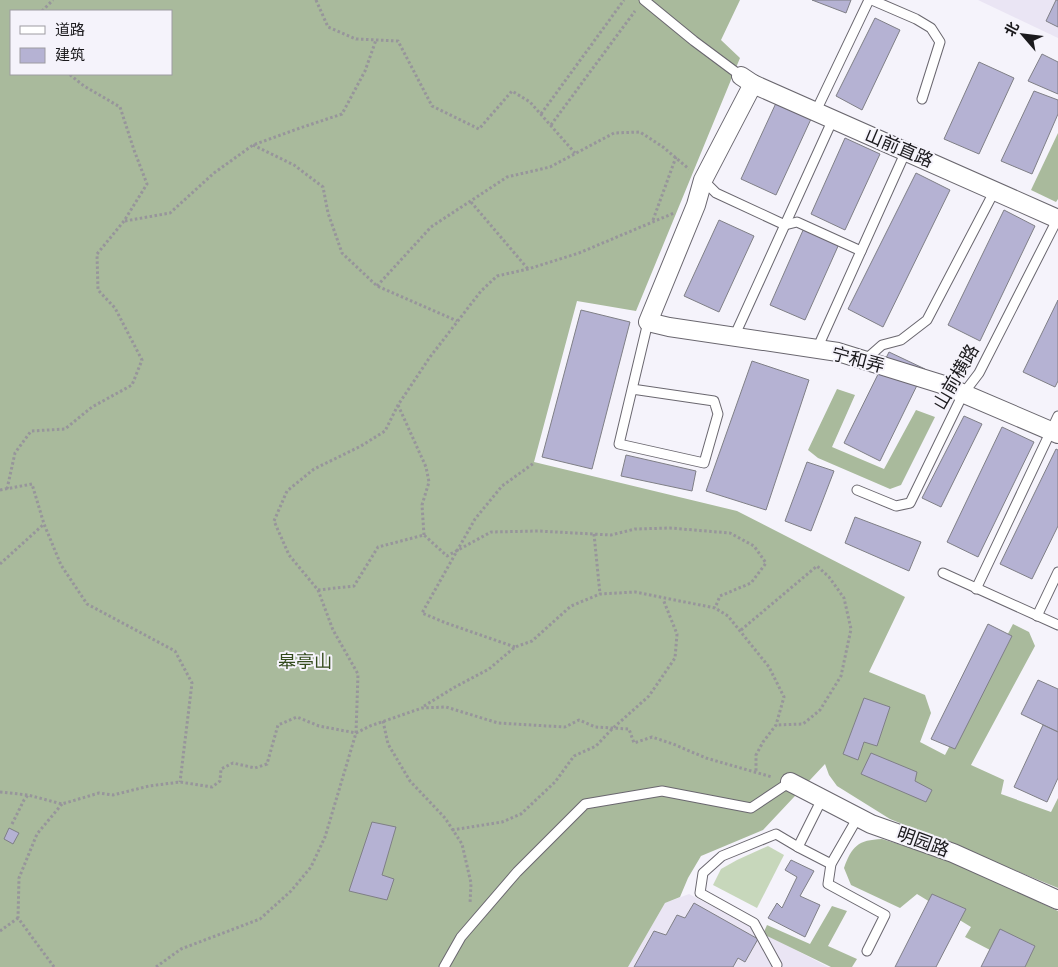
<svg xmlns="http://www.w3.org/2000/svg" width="1058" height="967" viewBox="0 0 1058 967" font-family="'Titillium Web','Noto Sans SC',sans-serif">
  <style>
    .built { fill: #eae5f4 }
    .green { fill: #c7d7bb }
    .forest { fill: #a9ba9c; fill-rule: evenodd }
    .building { fill: #b5b2d3; stroke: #7f7f86 }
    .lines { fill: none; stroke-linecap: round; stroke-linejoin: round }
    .service-casing { stroke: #6a676f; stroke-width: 11 }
    .minor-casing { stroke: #6a676f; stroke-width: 20 }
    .path { stroke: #97959b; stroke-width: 3; stroke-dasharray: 2.5 2.5; stroke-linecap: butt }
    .service { stroke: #fff; stroke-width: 9 }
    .minor { stroke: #fff; stroke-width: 18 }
    .labels { text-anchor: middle; stroke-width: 4; stroke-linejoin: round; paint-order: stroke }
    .street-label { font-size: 18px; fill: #1b1a1d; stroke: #f5f3fb }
    .park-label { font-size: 18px; fill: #344b1e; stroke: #f5f3fb }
  </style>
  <rect width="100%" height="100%" fill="#f5f3fb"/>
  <g class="built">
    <path d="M978,0h80v38z"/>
    <path d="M689,894l139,73h-200l37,-64z"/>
  </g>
  <path class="green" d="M768,846l16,9 -27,53 -44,-23 8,-16 16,-9z"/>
  <g class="forest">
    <path d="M0,0h740l-19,40 19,18 -104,253 -59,-10 -43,161 203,49 168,86 -36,75 56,23 6,18 -11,29 25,13 68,-131 16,8 6,14 -64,119 33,15 -3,14 50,18 7,-14v90l-168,-69 -53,-33 -8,-11 -4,-11 -62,66 -62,26 -13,22 -8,19 -15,6 -37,64h-628zM11,11h160v63h-160z"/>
    <path d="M1058,133v66l-2,3 -25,-12z"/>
    <path d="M837,389l18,6 -23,52 52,22 32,-59 19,7 -34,68 -11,4 -72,-31 -10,-8z"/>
    <path d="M882,839l65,20 111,52v56h-35l-58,-30 6,-10 -54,-33 -17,14 -49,-23 -7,-17c8,-22 14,-28 38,-29z"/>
    <path d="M832,906l15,5 -19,35 29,13 -5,8h-21l-68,-33 4,-9 43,19z"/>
  </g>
  <g class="building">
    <path d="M812,0h39l-5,13z"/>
    <path d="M1056,0h2v27l-12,-6z"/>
    <path d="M875,18l25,12 -38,80 -26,-14z"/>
    <path d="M1042,54l16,8v32l-30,-13z"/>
    <path d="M979,62l35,16 -35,76 -35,-15z"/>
    <path d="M1034,91l24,9v14l-26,60 -31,-13z"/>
    <path d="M776,103l35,16 -35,76 -35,-16z"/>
    <path d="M845,138l35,16 -35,76 -34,-16z"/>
    <path d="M916,173l34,17 -67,137 -35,-18z"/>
    <path d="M1004,210l31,16 -55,115 -32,-16z"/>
    <path d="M719,220l35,16 -35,76 -35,-16z"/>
    <path d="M804,228l35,16 -34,76 -35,-15z"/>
    <path d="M1058,300v81l-3,6 -32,-15z"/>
    <path d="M581,310l49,12 -38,147 -50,-12z"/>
    <path d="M889,352l36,17 -45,92 -36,-18z"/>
    <path d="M752,361l57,19 -43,130 -60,-19z"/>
    <path d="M964,416l18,8 -41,83 -19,-9z"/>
    <path d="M1002,427l32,15 -56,115 -31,-15z"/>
    <path d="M1056,449l2,1v76l-26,53 -32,-15z"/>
    <path d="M626,455l70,16 -4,20 -71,-15z"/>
    <path d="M807,462l27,9 -23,60 -26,-10z"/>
    <path d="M855,517l66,25 -12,29 -64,-28z"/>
    <path d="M988,624l24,12 -57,113 -24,-10z"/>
    <path d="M1038,680l20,9v43l-37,-18z"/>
    <path d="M864,698l26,9 -13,39 -13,-4 -6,18 -15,-6z"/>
    <path d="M1043,725l15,7v46l-11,24 -33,-15z"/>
    <path d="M871,753l46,19 -2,9 17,9 -6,12 -65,-28z"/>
    <path d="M372,822l24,5 -14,48 12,4 -7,21 -38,-9z"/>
    <path d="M9,828l10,5 -6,11 -9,-5z"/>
    <path d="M791,860l23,11 -14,25 20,9 -15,32 -37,-19 9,-15 5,5 15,-31 -12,-7z"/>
    <path d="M932,894l34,15 -30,58h-41z"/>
    <path d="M694,903l64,36 -13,23 -7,-4 -5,9h-99l20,-36 12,4 11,-20 8,3z"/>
    <path d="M1000,929l35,17 -10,21h-44z"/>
  </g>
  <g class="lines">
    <defs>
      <g id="service">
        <path d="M644,0l50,41 47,35"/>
        <path d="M872,0l44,19 15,9 9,14 -18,57"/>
        <path d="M816,111l53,-111"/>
        <path d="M703,180l13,13 69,32 12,-3 64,29"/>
        <path d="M734,337l99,-218"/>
        <path d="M817,349l89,-198"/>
        <path d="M865,360l17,-15 19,-5 26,-20 68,-130"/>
        <path d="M632,389l82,12 4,13 -14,49 -85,-19 29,-122"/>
        <path d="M857,490l39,16 14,-3 53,-109 16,-21 79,-155"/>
        <path d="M943,573l115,52"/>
        <path d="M976,589l82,-173"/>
        <path d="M1037,616l21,-44"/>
        <path d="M822,799l-24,48 33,17"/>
        <path d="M858,817l-27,47 -3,20 57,31 -18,36"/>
        <path d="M777,965l-23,-42 -54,-30 3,-20 19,-17 54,-22 22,13"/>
        <path d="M444,967l17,-30 56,-65 68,-68 77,-13 89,17 39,-26"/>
      </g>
      <g id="minor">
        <path d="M741,76l12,8 305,135"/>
        <path d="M753,84l-50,96 -7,25 -48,117 21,5 169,25 103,32 117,50"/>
        <path d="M790,782l81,42 82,29 105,47"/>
      </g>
    </defs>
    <use href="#service" class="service-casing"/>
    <use href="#minor" class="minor-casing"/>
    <g class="path">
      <path d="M316,0l12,27 28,12 42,2 34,65 47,23 33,-38 18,11 45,51"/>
      <path d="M42,11l11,-11"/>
      <path d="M541,114l83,-114"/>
      <path d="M551,125l84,-114"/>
      <path d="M253,145l41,20 29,22 5,26 14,40 35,33 80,35"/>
      <path d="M471,202l57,67"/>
      <path d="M653,220l23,-63"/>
      <path d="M125,221l45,-8 44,-40 39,-28 47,-17 42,-14 23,-43 11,-31"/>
      <path d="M377,286l54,-59 76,-50 43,-10 64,-34 26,-1 23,15 26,22"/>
      <path d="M398,405l28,62 3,15 -7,23 2,30"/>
      <path d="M7,489l8,-36 16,-22 34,-2 27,-22 40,-22 10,-25 -27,-52 -17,-18 -1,-36 27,-33 23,-37 -13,-34 -14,-43 -36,-21 -15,-12"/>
      <path d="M0,490l32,-6 12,40 17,41 26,39 88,47 17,32 -12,99"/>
      <path d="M594,534l6,60"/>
      <path d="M0,564l44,-40"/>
      <path d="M318,590l36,-4 24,-39 46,-12 23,21 44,-24 47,-1 73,4 24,-6 35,-1 60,5 24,13 12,17 -15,20 -31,13 -5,12"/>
      <path d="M741,630l76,-64 12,11 15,21 7,31 -10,47 -21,34 -17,14 -27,1"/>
      <path d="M515,647l-69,-24 -24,-10 53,-94 27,-33 32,-23"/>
      <path d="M424,706l31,-19 34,-18 26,-22 17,-6 39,-35 29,-12 35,-2 80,16 13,8 41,51 15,30 -8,28 -13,17 -7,13v18"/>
      <path d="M383,721l5,23 22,37 35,37 17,26 9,39 -1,21"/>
      <path d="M0,792l28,3 34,9 37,-11 14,2 36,-9 31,-4 32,5 8,-6 1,-12 12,-6 22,5 12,-4 11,-39 19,-8 22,9 37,7 14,-7 52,-18 24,-1 52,16 67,4 14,-7 16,7 34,2 5,14 18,-6 21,7 33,14 66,19"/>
      <path d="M12,824l12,-24 4,-5"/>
      <path d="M452,830l50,-8 19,-8 34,-32 19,-26 22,-10 16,-17 37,-33 26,-38 2,-24 -14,-35"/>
      <path d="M0,931l18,-13"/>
      <path d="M54,967l-36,-49 1,-40 18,-44 25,-30"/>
      <path d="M156,967l25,-18 79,-30 31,-28 20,-24 14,-30 31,-104 2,-59 -25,-44 -15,-40 -29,-35 -15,-34 13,-30 27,-22 47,-23 24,-15 13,-26 32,-48 51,-66 16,-15 31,-7 51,-16 95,-40"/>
    </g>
    <use href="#service" class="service"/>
    <use href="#minor" class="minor"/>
  </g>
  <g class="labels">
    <g class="street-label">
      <text transform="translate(899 148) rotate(23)" y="6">山前直路</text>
      <text transform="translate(858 360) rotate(15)" y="6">宁和弄</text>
      <text transform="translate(956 377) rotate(-60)" y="6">山前横路</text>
      <text transform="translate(923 842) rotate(20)" y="6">明园路</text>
    </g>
    <g class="park-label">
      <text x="305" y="668">皋亭山</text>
    </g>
  </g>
  <rect x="10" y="10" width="162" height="65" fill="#f5f3fb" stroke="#9e9ca2"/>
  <rect x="20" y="26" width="25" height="8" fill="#ffffff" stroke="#9e9ca2"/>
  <text x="55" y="35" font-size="15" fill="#1b1a1d">道路</text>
  <rect x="20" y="48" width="25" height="15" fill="#b5b2d3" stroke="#9e9ca2"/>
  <text x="55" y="60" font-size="15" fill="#1b1a1d">建筑</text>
  <g transform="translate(1023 35) rotate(298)" stroke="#f5f3fb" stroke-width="4" paint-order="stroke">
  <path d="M0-4L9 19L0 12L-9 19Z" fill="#1b1a1d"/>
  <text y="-8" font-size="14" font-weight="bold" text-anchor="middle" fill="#1b1a1d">北</text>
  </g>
</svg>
